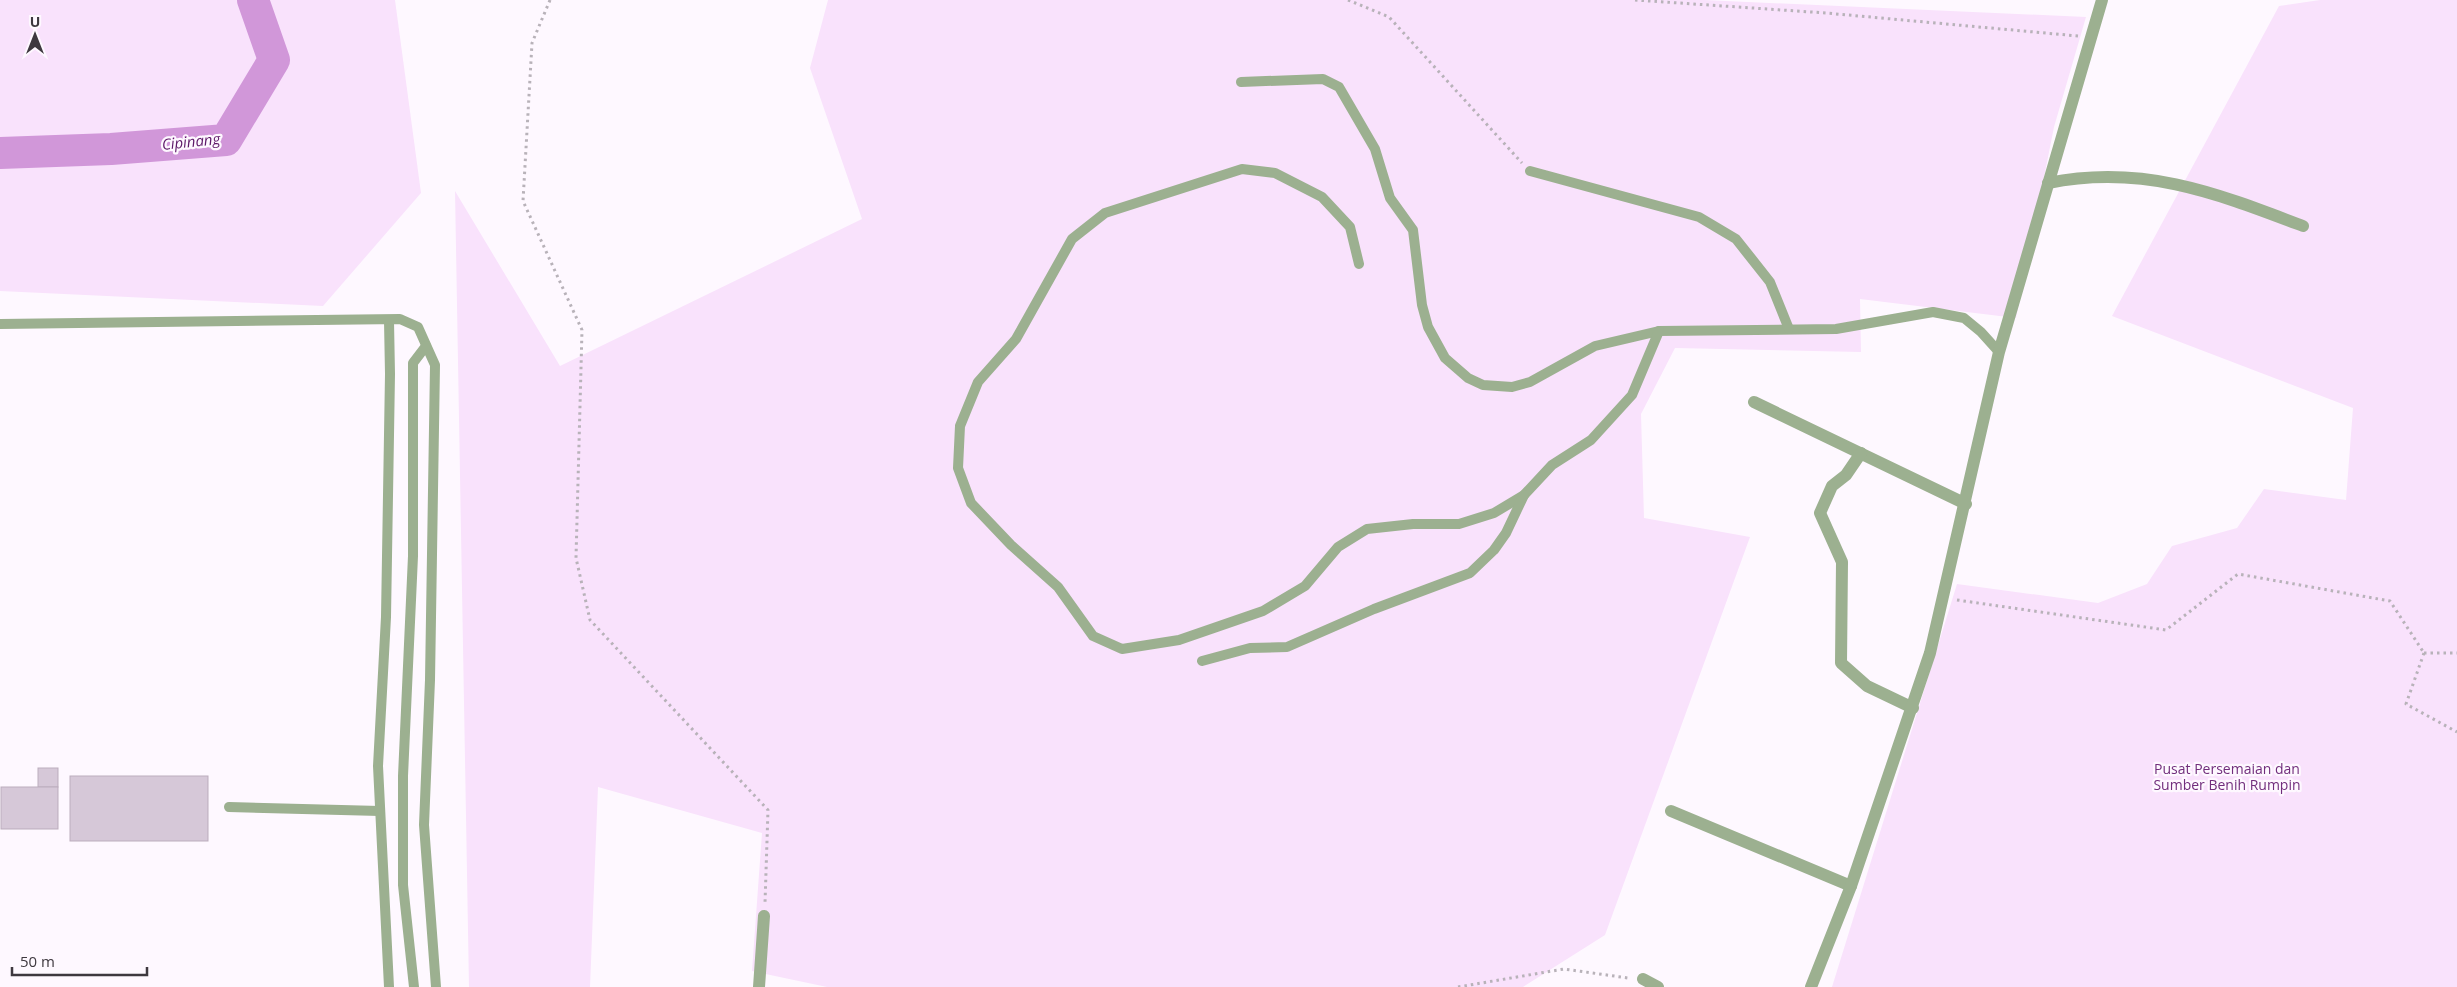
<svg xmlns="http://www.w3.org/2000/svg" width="2457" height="987" viewBox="0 0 2457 987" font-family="'Open Sans',sans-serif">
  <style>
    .green { fill: #f9e2fc }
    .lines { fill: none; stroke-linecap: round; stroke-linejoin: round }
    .river { stroke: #d197d9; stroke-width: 32 }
    .building { fill: #d6c8d8; stroke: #bbadbd }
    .path { stroke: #b8b2b9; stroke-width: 3; stroke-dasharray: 2.5 4; stroke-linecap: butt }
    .service { stroke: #9cb090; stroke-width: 10 }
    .minor { stroke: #9cb090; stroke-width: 12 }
    .labels { text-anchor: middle; stroke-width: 4.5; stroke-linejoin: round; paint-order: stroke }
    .park-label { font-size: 14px; fill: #712d7c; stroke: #fef8ff }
    .water-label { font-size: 15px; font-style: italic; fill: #5e1969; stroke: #fef8ff }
  </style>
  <rect width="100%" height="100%" fill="#fef8ff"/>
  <g class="green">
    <path d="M0,0h395l26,193 -98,113 -323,-15z"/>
    <path d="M828,0h876l382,17 -32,110 -38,191 -156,-19 1,53 -186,-4 -34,66 3,104 106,19 -145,398 -82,52h-696l-75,-16 10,-138 -164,-46 -8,200h-121l-14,-796 105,175 302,-147 -52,-151z"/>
    <path d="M2320,0h137v987h-625l125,-403 141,19 49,-19 25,-38 65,-18 27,-39 82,11 7,-92 -241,-92 167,-310z"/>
  </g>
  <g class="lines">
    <path class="river" d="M0,153l111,-4 115,-9 48,-80 -21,-60"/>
  </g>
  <g class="building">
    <rect x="38" y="768" width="20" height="19"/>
    <rect x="70" y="776" width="138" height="65"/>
    <rect x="1" y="787" width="57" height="42"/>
  </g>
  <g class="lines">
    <g class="path">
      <path d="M550,0l-18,43 -9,158 59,129 -6,228 14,62 178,190 -3,93"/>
      <path d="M1348,0l41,17 133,146"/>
      <path d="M1635,0l191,13 252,23"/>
      <path d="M1957,600l209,30 72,-56 152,27 34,52"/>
      <path d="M2424,653l-18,51 51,28"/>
      <path d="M2424,653h33"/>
      <path d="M1458,987l106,-18 64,9"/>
    </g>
    <g class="service">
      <path d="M1241,82l82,-3 16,8 36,62 15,49 23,32 9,75 6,22 17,31 23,20 15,7 29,2 18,-5 65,-36 64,-15 177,-2 97,-17 31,6 17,14 18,20"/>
      <path d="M1530,171l169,46 37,22 34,43 19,47"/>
      <path d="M1359,264l-9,-37 -28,-30 -47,-24 -33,-4 -137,44 -33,26 -56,100 -38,43 -18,44 -2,42 13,35 40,42 47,42 35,49 29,13 57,-9 84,-29 42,-25 33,-39 29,-18 46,-5h46l35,-11 30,-18 28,-30 39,-25 41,-45 27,-64"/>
      <path d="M389,321l1,53 -4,243 -8,149 11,221"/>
      <path d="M0,324l400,-5 18,8 17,38 -5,315 -6,145 12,162"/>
      <path d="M1202,661l48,-13 37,-1 87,-38 96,-36 24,-23 12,-17 18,-38"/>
      <path d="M229,807l151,4"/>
      <path d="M414,987l-11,-102v-109l10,-220v-193l13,-17"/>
    </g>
    <g class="minor">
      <path d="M2048,183c95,-19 168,10 255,43"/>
      <path d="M1754,402l212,102"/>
      <path d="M1861,453l-15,22 -14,11 -12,27 22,49 -1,101 26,23 46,22"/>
      <path d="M1671,811l180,75"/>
      <path d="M1643,979l15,8"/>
      <path d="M759,987l5,-71"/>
      <path d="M1811,987l40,-101 79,-233 69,-301 103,-352"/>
    </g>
  </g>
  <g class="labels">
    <g class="park-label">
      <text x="2227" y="774">Pusat Persemaian dan<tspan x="2227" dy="16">Sumber Benih Rumpin</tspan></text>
    </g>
    <g class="water-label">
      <text transform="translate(191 142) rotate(-6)" y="5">Cipinang</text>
    </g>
  </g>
  <g transform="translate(35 35)" stroke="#fef8ff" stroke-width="4" paint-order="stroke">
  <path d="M0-4L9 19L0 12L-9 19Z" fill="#3e383f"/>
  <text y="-8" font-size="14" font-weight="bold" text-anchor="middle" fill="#3e383f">U</text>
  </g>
  <path d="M12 967v8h135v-8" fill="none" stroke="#3e383f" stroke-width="2.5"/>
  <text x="20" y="967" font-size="15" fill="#3e383f" stroke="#fef8ff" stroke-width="4" paint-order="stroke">50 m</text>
</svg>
